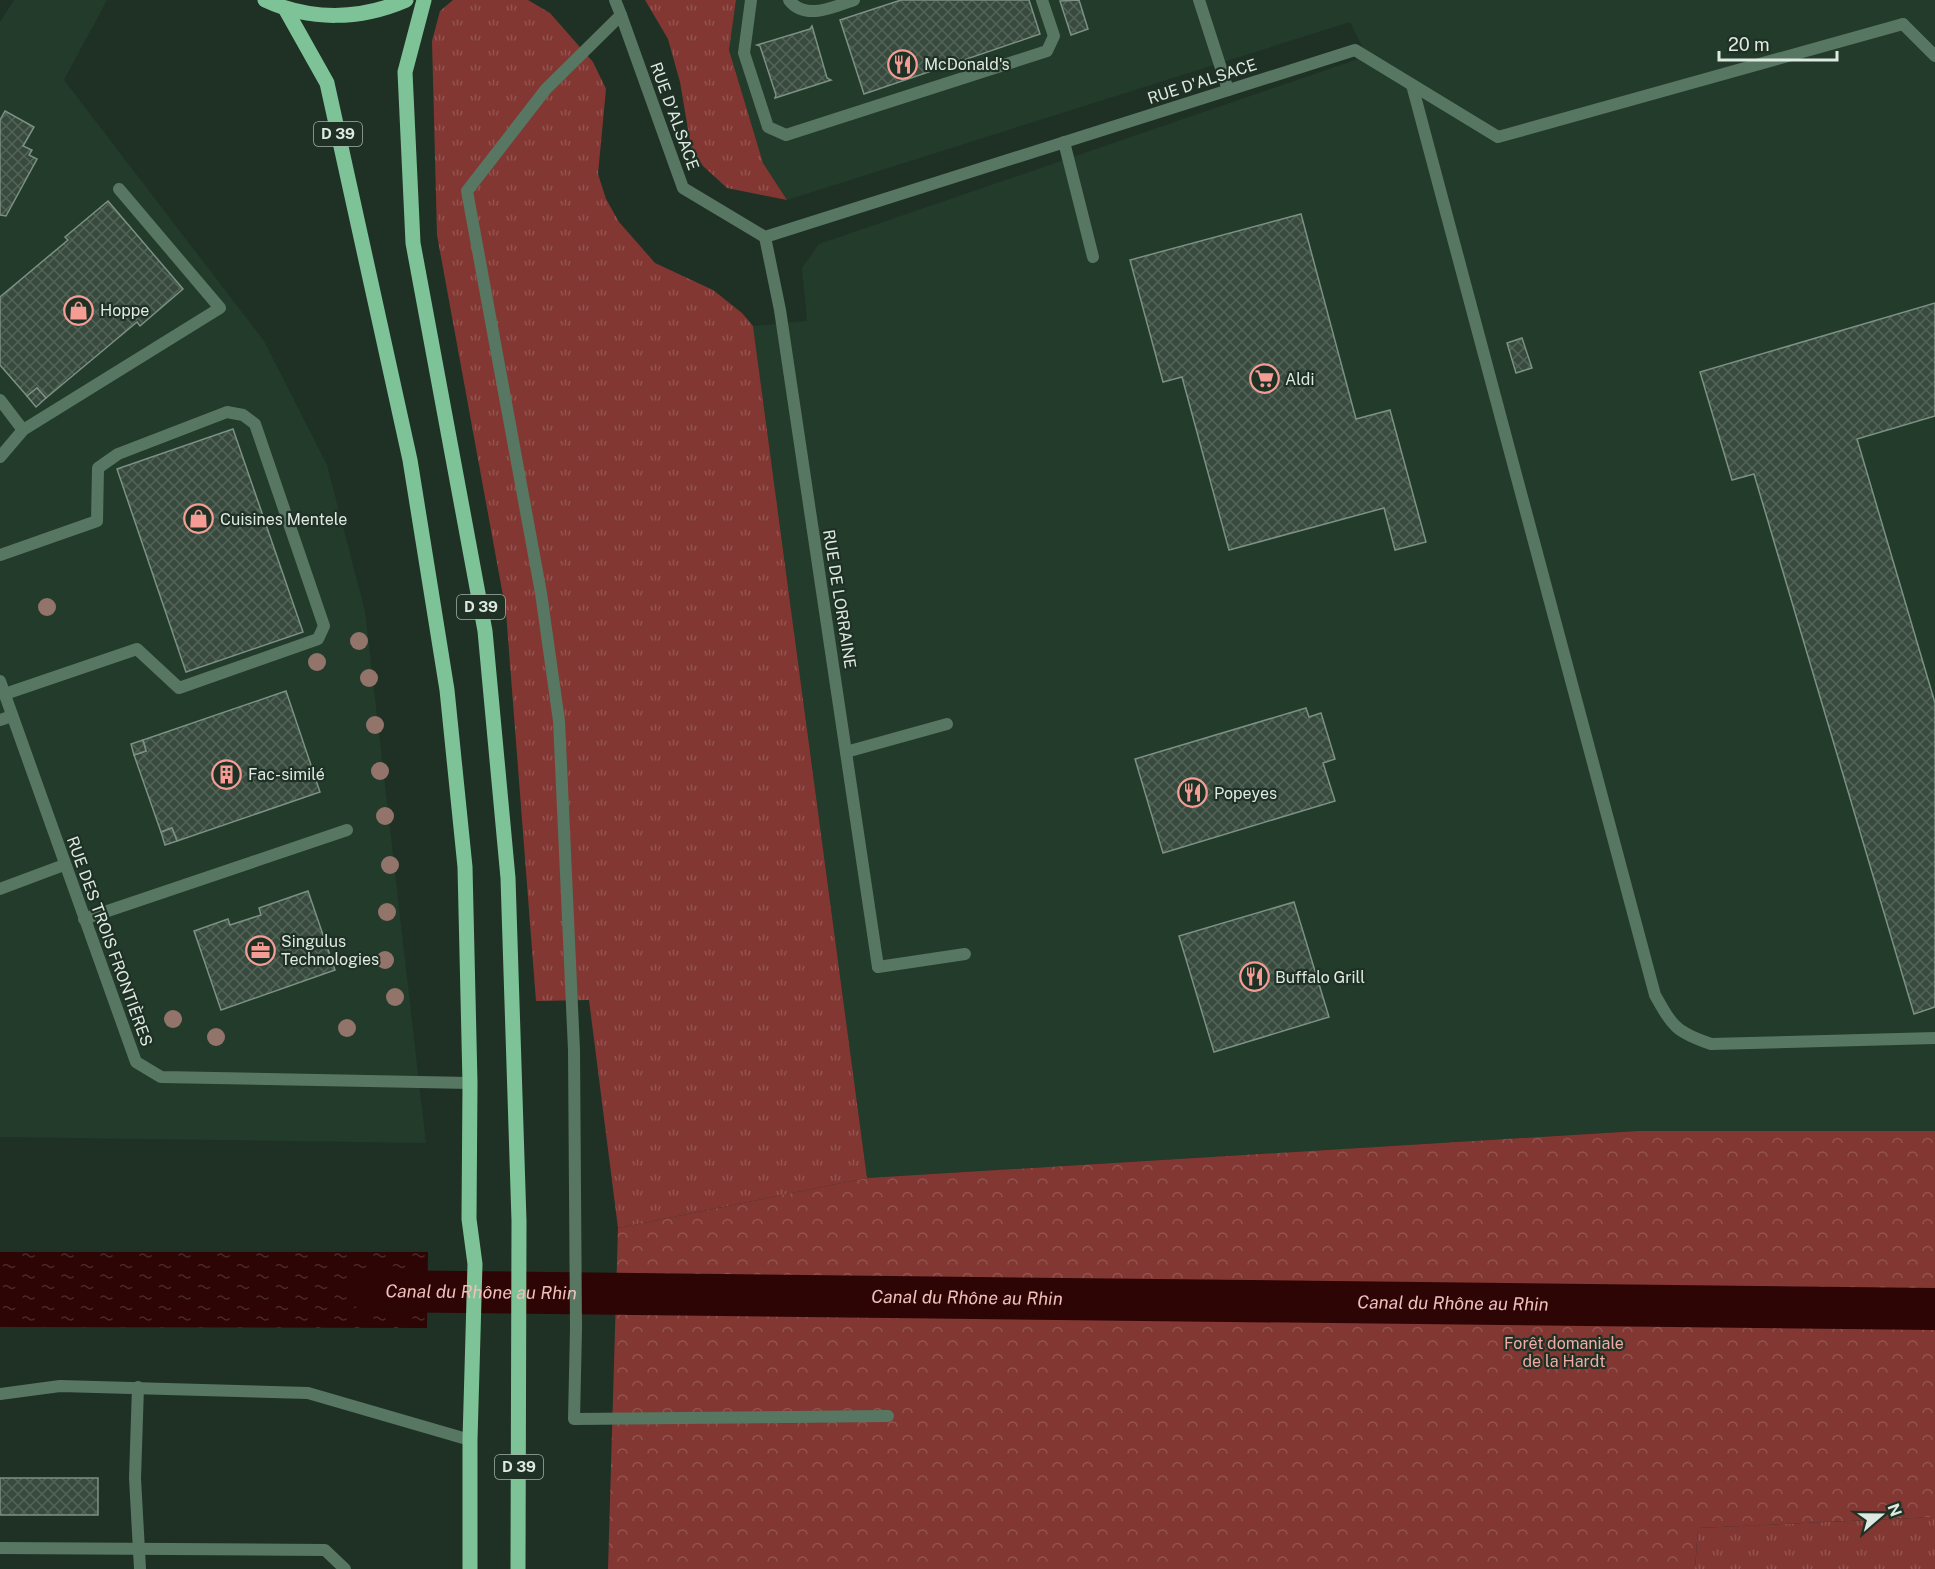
<svg xmlns="http://www.w3.org/2000/svg" width="1935" height="1569" viewBox="0 0 1935 1569" font-family="'Public Sans',sans-serif">
  <style>
    .built { fill: #223b2b }
    .grass { fill: url(#grass-tufts) }
    .forest { fill: url(#forest-crowns) }
    .water { fill: url(#water-ripples) }
    .lines { fill: none; stroke-linecap: round; stroke-linejoin: round }
    .canal { stroke: #2d0505; stroke-width: 42 }
    .building { fill: url(#building-cross-hatch); stroke: #7c9183; stroke-width: 1.5 }
    .lane { stroke: #577762; stroke-width: 12 }
    .street { stroke: #577762; stroke-width: 12 }
    .primary { stroke: #7ec397; stroke-width: 15 }
    .tree { fill: #93746b }
    .labels { text-anchor: middle; stroke-width: 4.5; stroke-linejoin: round; paint-order: stroke }
    .shield { fill: #1f3125; stroke: #a5b2a9; stroke-width: 1.5 }
    .shield-label { font-size: 15px; font-weight: bold; fill: #dee9e1 }
    .poi-label { font-size: 16px; fill: #dee9e1; stroke: #1f3125; text-anchor: start }
    .street-label { font-size: 16px; fill: #dee9e1; stroke: #1f3125 }
    .park-label { font-size: 16px; fill: #f2aba4; stroke: #1f3125 }
    .water-label { font-size: 18px; font-style: italic; fill: #efbfba; stroke: #1f3125 }
  </style>
  <defs>
    <pattern id="grass-tufts" width="24" height="20" patternUnits="userSpaceOnUse" patternTransform="scale(1.5)"><rect width="24" height="20" fill="#823733"/><path d="M3 7l-1-3M5 7V3M7 7l1-3M15 17l-1-3M17 17v-4M19 17l1-3" fill="none" stroke="#935450"/></pattern>
    <pattern id="forest-crowns" width="20" height="18" patternUnits="userSpaceOnUse" patternTransform="scale(1.5)"><rect width="20" height="18" fill="#823733"/><path d="M2 6a3 3 0 1 1 6 0M12 15a3 3 0 1 1 6 0" fill="none" stroke="#935450"/></pattern>
    <pattern id="water-ripples" width="26" height="14" patternUnits="userSpaceOnUse" patternTransform="scale(1.5)"><rect width="26" height="14" fill="#2d0505"/><path d="M2 4q2-2 4 0t4 0M15 11q2-2 4 0t4 0" fill="none" stroke="#4b2929"/></pattern>
    <pattern id="building-cross-hatch" width="8" height="8" patternUnits="userSpaceOnUse" patternTransform="scale(1.5)"><rect width="8" height="8" fill="#374a3d"/><path d="M0 0l8 8M0 8l8-8" fill="none" stroke="#546459"/></pattern>
  </defs>
  <rect width="100%" height="100%" fill="#1f3125"/>
  <g class="built">
    <path d="M14,0h93l-43,80 200,261 63,124 38,146 61,532 -426,-6v-1115z"/>
    <path d="M736,0h1199v1131h-297l-771,47 -114,-852 54,-5 -5,-53 17,-24 548,-188 -17,-34 -563,178 -24,-37 -34,-113z"/>
  </g>
  <g class="grass">
    <path d="M453,0h75l22,13 43,49 13,27 -8,85 8,25 13,23 36,41 58,27 29,23 11,13 114,852 -249,50 -29,-228 -53,1 -30,-389 -69,-377 -5,-194 8,-30z"/>
    <path d="M645,0h91l-7,50 34,113 24,37 -60,-12 -24,-22 -12,-19 -11,-65 -12,-43z"/>
    <path d="M1935,1517v52h-240l3,-41z"/>
  </g>
  <path class="forest" d="M1638,1131h297v386l-237,11 -3,41h-1087l10,-341 249,-50z"/>
  <path class="water" d="M0,1252h428l-1,76 -427,-1z"/>
  <g class="lines">
    <path class="canal" id="s1" d="M370,1291l1565,18"/>
  </g>
  <g class="building">
    <path d="M901,0h128l11,34 -176,60 -24,-74z"/>
    <path d="M1079,0l9,29 -17,6 -11,-34z"/>
    <path d="M812,26l15,52 4,2 -56,18 1,-3 -16,-49 -3,-1 53,-16z"/>
    <path d="M5,111l29,16 -11,19 9,4 -3,5 8,4 -31,57 -6,-1v-95z"/>
    <path d="M108,201l75,88 -43,37 -3,-4 -91,76 -9,-10 -10,8 -27,-31v-68l68,-57 -3,-3z"/>
    <path d="M1301,214l55,205 34,-9 36,132 -31,8 -11,-42 -155,42 -47,-173 -19,5 -33,-122z"/>
    <path d="M1935,303v113l-78,23 78,264v304l-21,7 -160,-540 -22,6 -32,-108z"/>
    <path d="M1522,338l10,30 -16,5 -9,-30z"/>
    <path d="M37,388l9,10 -10,9 -9,-11z"/>
    <path d="M233,429l70,203 -117,40 -69,-203z"/>
    <path d="M286,691l34,101 -143,49 -5,-13 -11,4 -27,-77 12,-4 -3,-11z"/>
    <path d="M1306,708l3,9 12,-4 14,46 -12,4 12,38 -172,52 -28,-94z"/>
    <path d="M143,740l3,11 -12,4 -3,-11z"/>
    <path d="M172,828l5,13 -12,4 -4,-13z"/>
    <path d="M308,891l27,79 -114,40 -27,-79 34,-12 2,6 31,-10 -2,-7z"/>
    <path d="M1294,902l35,115 -115,35 -35,-116z"/>
    <rect x="0" y="1478" width="98" height="37"/>
  </g>
  <g class="lines">
    <g class="lane">
      <path d="M615,0l6,15 -75,74 -79,102 74,402 18,128 15,329 2,279 -2,90 314,-3"/>
      <path d="M751,0l-7,53 24,74 18,8 261,-84 7,-15 -12,-36"/>
      <path d="M789,0c16,21 45,7 65,0"/>
      <path d="M1199,0l29,90"/>
      <path d="M1903,24l32,32"/>
      <path d="M1412,85l243,910c18,32 21,37 56,49l224,-6"/>
      <path d="M1064,142l29,115"/>
      <path d="M0,400l23,30"/>
      <path d="M0,457l23,-27 197,-122 -101,-119"/>
      <path d="M0,555l97,-34 1,-53 20,-14 109,-42 16,3 12,9 69,202 -6,13 -139,49 -42,-39 -132,45"/>
      <path d="M0,720l12,-4"/>
      <path d="M846,752l101,-28"/>
      <path d="M84,919l263,-89"/>
      <path d="M878,967l87,-13"/>
      <path d="M138,1387l-3,91 5,91"/>
      <path d="M0,1394l60,-8 248,7 162,47"/>
      <path d="M0,1548l325,2 20,19"/>
    </g>
    <g class="street">
      <path d="M621,15l62,173 82,49 590,-187 143,87 405,-113"/>
      <path d="M765,237l15,73 98,657"/>
      <path d="M0,681l136,381 25,15 309,6"/>
      <path d="M0,889l64,-24"/>
    </g>
    <g class="primary">
      <path d="M265,0c45,21 95,20 141,0"/>
      <path d="M424,0l-19,72 8,171 72,388 23,247 11,343 -1,348"/>
      <path d="M286,10l41,73 83,377 37,230 18,177 5,216 -1,136 6,45 -5,176v129"/>
    </g>
  </g>
  <g class="tree">
    <circle cx="47" cy="607" r="9"/>
    <circle cx="359" cy="641" r="9"/>
    <circle cx="317" cy="662" r="9"/>
    <circle cx="369" cy="678" r="9"/>
    <circle cx="375" cy="725" r="9"/>
    <circle cx="380" cy="771" r="9"/>
    <circle cx="385" cy="816" r="9"/>
    <circle cx="390" cy="865" r="9"/>
    <circle cx="387" cy="912" r="9"/>
    <circle cx="385" cy="960" r="9"/>
    <circle cx="395" cy="997" r="9"/>
    <circle cx="173" cy="1019" r="9"/>
    <circle cx="347" cy="1028" r="9"/>
    <circle cx="216" cy="1037" r="9"/>
  </g>
  <defs>
    <symbol id="restaurant-ring" viewBox="-11 -11 22 22"><circle r="9.5" fill="#1f3125" stroke="#f59c94" stroke-width="1.5"/><path d="M-5-6h1v4h1v-4h1v4h1v-4h1v5L-1.5 .5V6h-2V.5L-5-1ZM5-6V6H3V1.5H1.5Q1.5-4 5-6Z" fill="#f59c94"/></symbol>
    <symbol id="shop-ring" viewBox="-11 -11 22 22"><circle r="9.5" fill="#1f3125" stroke="#f59c94" stroke-width="1.5"/><path d="M-5-2.5h2.3a2.7 3.5 0 0 1 5.4 0H5L5.5 6h-11ZM-1.5-2.5h3a1.5 2.3 0 0 0-3 0Z" fill="#f59c94"/></symbol>
    <symbol id="supermarket-ring" viewBox="-11 -11 22 22"><circle r="9.5" fill="#1f3125" stroke="#f59c94" stroke-width="1.5"/><path d="M-6-5.5h2.5l.6 2H6L4.5 2H-2.5L-4.4-4H-6ZM-1.5 3.2a1.3 1.3 0 1 0 .1 0ZM3 3.2a1.3 1.3 0 1 0 .1 0Z" fill="#f59c94"/></symbol>
    <symbol id="building-ring" viewBox="-11 -11 22 22"><circle r="9.5" fill="#1f3125" stroke="#f59c94" stroke-width="1.5"/><path d="M-4-6H4V6H1V3H-1V6H-4ZM-2.5-4.3h1.7v1.8h-1.7ZM.8-4.3h1.7v1.8H.8ZM-2.5-1h1.7V.8h-1.7ZM.8-1h1.7V.8H.8Z" fill="#f59c94"/></symbol>
    <symbol id="office-ring" viewBox="-11 -11 22 22"><circle r="9.5" fill="#1f3125" stroke="#f59c94" stroke-width="1.5"/><path d="M-6-3h4V-5.5h4V-3h4V5H-6ZM-1-4.5V-3h2v-1.5ZM-6 0V1H6V0Z" fill="#f59c94"/></symbol>
  </defs>
  <g fill-rule="evenodd">
    <use href="#restaurant-ring" x="886" y="48" width="33" height="33"/>
    <use href="#shop-ring" x="62" y="294" width="33" height="33"/>
    <use href="#supermarket-ring" x="1248" y="362" width="33" height="33"/>
    <use href="#shop-ring" x="182" y="502" width="33" height="33"/>
    <use href="#building-ring" x="210" y="758" width="33" height="33"/>
    <use href="#restaurant-ring" x="1176" y="776" width="33" height="33"/>
    <use href="#office-ring" x="244" y="934" width="33" height="33"/>
    <use href="#restaurant-ring" x="1238" y="960" width="33" height="33"/>
  </g>
  <g class="labels">
    <g class="shield">
      <rect x="314" y="122" width="48" height="24" rx="4.5"/>
      <rect x="457" y="595" width="48" height="24" rx="4.5"/>
      <rect x="495" y="1455" width="48" height="24" rx="4.5"/>
    </g>
    <g class="shield-label">
      <text x="338" y="139">D 39</text>
      <text x="481" y="612">D 39</text>
      <text x="519" y="1472">D 39</text>
    </g>
    <g class="poi-label">
      <text x="924" y="70">McDonald's</text>
      <text x="100" y="316">Hoppe</text>
      <text x="1285" y="385">Aldi</text>
      <text x="220" y="525">Cuisines Mentele</text>
      <text x="248" y="780">Fac-similé</text>
      <text x="1214" y="799">Popeyes</text>
      <text x="281" y="947">Singulus<tspan x="281" dy="18">Technologies</tspan></text>
      <text x="1275" y="983">Buffalo Grill</text>
    </g>
    <g class="street-label">
      <text transform="translate(1202 81) rotate(-18)" y="6">RUE D'ALSACE</text>
      <text transform="translate(675 116) rotate(70)" y="6">RUE D'ALSACE</text>
      <text transform="translate(840 599) rotate(81)" y="6">RUE DE LORRAINE</text>
      <text transform="translate(110 941) rotate(70)" y="6">RUE DES TROIS FRONTIÈRES</text>
    </g>
    <g class="park-label">
      <text x="1564" y="1349">Forêt domaniale<tspan x="1564" dy="18">de la Hardt</tspan></text>
    </g>
    <g class="water-label">
      <text dy="6" stroke="none"><textPath href="#s1" startOffset="111">Canal du Rhône au Rhin</textPath></text>
      <text dy="6" stroke="none"><textPath href="#s1" startOffset="597">Canal du Rhône au Rhin</textPath></text>
      <text dy="6" stroke="none"><textPath href="#s1" startOffset="1083">Canal du Rhône au Rhin</textPath></text>
    </g>
  </g>
  <g transform="translate(1881 1515) rotate(70)" stroke="#1f3125" stroke-width="4.5" paint-order="stroke">
  <path d="M0-4.5L10 22L0 15L-10 22Z" fill="#dee9e1"/>
  <text y="-9" font-size="16" font-weight="bold" text-anchor="middle" fill="#dee9e1">N</text>
  </g>
  <path d="M1719 51v9h118v-9" fill="none" stroke="#dee9e1" stroke-width="3"/>
  <text x="1728" y="51" font-size="18" fill="#dee9e1" stroke="#1f3125" stroke-width="4.5" paint-order="stroke">20 m</text>
</svg>
